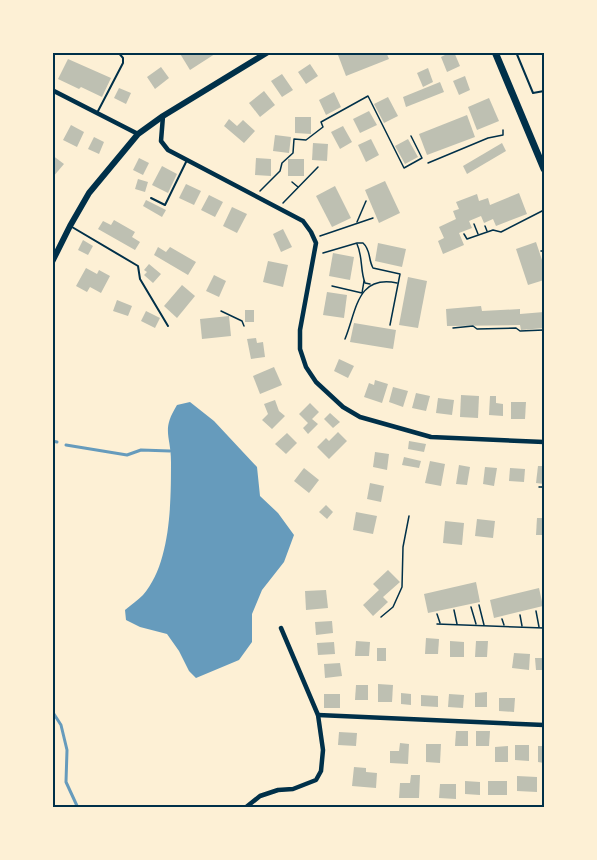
<svg xmlns="http://www.w3.org/2000/svg" width="597" height="860" viewBox="0 0 597 860" font-family="'Nunito Sans',sans-serif">
  <style>
    .water { fill: #669bbc }
    .lines { fill: none; stroke-linecap: round; stroke-linejoin: round }
    .stream { stroke: #669bbc; stroke-width: 3 }
    .building { fill: #bec0b2 }
    .path { stroke: #003049; stroke-width: 1.5 }
    .service { stroke: #003049; stroke-width: 2 }
    .minor { stroke: #003049; stroke-width: 4.5 }
    .secondary { stroke: #003049; stroke-width: 6 }
    .primary { stroke: #003049; stroke-width: 7 }
    .neatline { fill: none; stroke: #003049; stroke-width: 2 }
  </style>
  <rect width="100%" height="100%" fill="#fdf0d5"/>
  <path class="water" d="M190,402l24,19 43,46 3,29 18,17 16,22 -10,27 -22,28 -10,24v28l-13,18 -43,18 -7,-7 -10,-20 -12,-17 -27,-7 -14,-7 -1,-10c6,-5 13,-10 18,-15 28,-32 28,-93 28,-133 0,-27 -10,-31 6,-57z"/>
  <g class="lines">
    <g class="stream">
      <path d="M52,441l5,1"/>
      <path d="M66,445l61,10 14,-5 29,1"/>
      <path d="M52,711l9,14 6,25 -1,32 12,26"/>
    </g>
  </g>
  <g class="building">
    <path d="M179,52h39l-28,18z"/>
    <path d="M344,52h42l3,7 -43,17 -8,-21z"/>
    <path d="M451,52h3l6,14 -13,6 -6,-15z"/>
    <path d="M68,59l43,19 -9,19 -21,-10 -2,2 -21,-10z"/>
    <path d="M310,64l8,12 -12,8 -8,-12z"/>
    <path d="M161,67l8,11 -14,11 -8,-12z"/>
    <path d="M428,68l5,14 -10,5 -6,-14z"/>
    <path d="M282,74l11,16 -11,7 -11,-16z"/>
    <path d="M465,76l5,14 -11,5 -6,-14z"/>
    <path d="M440,82l4,10 -38,15 -3,-10z"/>
    <path d="M119,88l12,5 -5,11 -12,-6z"/>
    <path d="M264,91l11,14 -15,12 -11,-14z"/>
    <path d="M334,92l7,15 -15,8 -7,-15z"/>
    <path d="M388,97l10,19 -14,7 -10,-19z"/>
    <path d="M489,98l10,23 -22,9 -9,-23z"/>
    <path d="M369,111l8,14 -17,8 -7,-14z"/>
    <path d="M467,115l8,22 -48,18 -8,-21z"/>
    <path d="M295,117h16v17l-16,-1z"/>
    <path d="M229,119l8,7 6,-6 12,11 -11,12 -20,-17z"/>
    <path d="M71,125l13,7 -7,15 -14,-7z"/>
    <path d="M343,126l9,16 -12,7 -9,-17z"/>
    <path d="M275,135l16,2 -2,16 -16,-2z"/>
    <path d="M94,137l10,5 -5,12 -11,-5z"/>
    <path d="M371,139l8,16 -13,7 -8,-17z"/>
    <path d="M408,139l10,18 -13,7 -10,-18z"/>
    <path d="M313,143l15,1 -1,17 -15,-1z"/>
    <path d="M502,143l4,8 -39,23 -4,-8z"/>
    <path d="M52,155l12,9 -12,14z"/>
    <path d="M139,158l10,5 -6,12 -10,-5z"/>
    <path d="M256,158l15,1v17l-16,-1z"/>
    <rect x="288" y="159" width="16" height="17"/>
    <path d="M162,166l15,8 -9,19 -16,-8z"/>
    <path d="M138,179l10,3 -3,10 -10,-3z"/>
    <path d="M385,181l15,32 -21,10 -14,-33z"/>
    <path d="M186,184l15,7 -7,14 -15,-7z"/>
    <path d="M335,186l16,32 -19,9 -16,-31z"/>
    <path d="M519,193l8,21 -31,12 -3,-7 -9,4 -3,-7 -12,5 3,7 -13,5 5,12 -21,9 -5,-13 6,-3 -5,-11 17,-8 -3,-8 6,-2 -3,-7 21,-8 2,7 9,-3 2,7z"/>
    <path d="M209,195l14,7 -8,15 -14,-7z"/>
    <path d="M146,200l20,10 -4,7 -19,-11z"/>
    <path d="M232,207l15,7 -10,19 -14,-7z"/>
    <path d="M114,220l21,12 -3,5 8,5 -5,8 -37,-21 5,-8 8,4z"/>
    <path d="M283,229l9,18 -11,5 -8,-18z"/>
    <path d="M83,240l10,6 -5,9 -10,-5z"/>
    <path d="M536,242l8,24v14l-16,5 -12,-36z"/>
    <path d="M378,243l28,6 -4,18 -27,-6z"/>
    <path d="M158,247l8,5 4,-5 26,15 -8,13 -34,-20z"/>
    <path d="M333,253l21,4 -4,23 -21,-4z"/>
    <path d="M268,261l20,4 -5,22 -20,-5z"/>
    <path d="M149,264l12,10 -8,9 -9,-8 3,-3 -3,-2z"/>
    <path d="M86,268l11,6 2,-4 11,6 -9,17 -11,-6 -3,5 -11,-6z"/>
    <path d="M214,275l12,6 -7,16 -13,-6z"/>
    <path d="M408,277l19,4 -9,47 -19,-3z"/>
    <path d="M182,285l13,11 -18,22 -13,-12z"/>
    <path d="M327,292l20,3 -3,23 -21,-3z"/>
    <path d="M117,300l15,6 -4,10 -15,-5z"/>
    <path d="M481,306l1,5 38,-2v5l24,-2v16l-23,2 -1,-5 -73,1 -1,-17z"/>
    <rect x="245" y="310" width="9" height="12"/>
    <path d="M146,311l14,7 -5,10 -14,-7z"/>
    <path d="M229,316l2,20 -29,3 -2,-20z"/>
    <path d="M354,323l42,7 -3,19 -43,-7z"/>
    <path d="M256,338l1,5 6,-1 2,15 -14,2 -4,-20z"/>
    <path d="M339,359l15,7 -6,12 -14,-7z"/>
    <path d="M274,367l8,18 -22,9 -7,-18z"/>
    <path d="M375,380l13,4 -6,19 -18,-6 5,-14 5,2z"/>
    <path d="M393,387l15,4 -5,16 -14,-5z"/>
    <path d="M416,393l14,3 -4,15 -14,-3z"/>
    <path d="M461,395l18,1 -1,22 -18,-1z"/>
    <path d="M490,396h6v7l7,1v12l-14,-1z"/>
    <path d="M438,398l16,2 -2,15 -16,-2z"/>
    <path d="M275,400l4,11 6,5 -13,13 -10,-9 6,-6 -4,-10z"/>
    <path d="M511,402h15l-1,17h-14z"/>
    <path d="M310,403l9,9 -7,7 6,5 -10,10 -5,-6 5,-5 -9,-9z"/>
    <path d="M330,413l10,9 -7,6 -9,-9z"/>
    <path d="M338,432l9,9 -18,18 -12,-12 9,-9 3,3z"/>
    <path d="M287,433l10,10 -11,11 -11,-10z"/>
    <path d="M409,441l17,3 -2,8 -16,-3z"/>
    <path d="M375,452l14,2 -2,16 -14,-3z"/>
    <path d="M404,457l17,4 -2,7 -17,-3z"/>
    <path d="M430,461l15,3 -4,22 -16,-3z"/>
    <path d="M459,465l11,2 -3,18 -11,-1z"/>
    <path d="M538,466h6v18l-8,-1z"/>
    <path d="M485,467l12,1 -3,18 -11,-2z"/>
    <path d="M304,468l15,12 -10,13 -15,-12z"/>
    <path d="M510,468l15,1 -1,13 -15,-1z"/>
    <path d="M370,483l14,3 -3,16 -14,-3z"/>
    <path d="M326,505l7,7 -6,7 -8,-7z"/>
    <path d="M356,512l21,4 -4,18 -20,-4z"/>
    <path d="M537,518h7v17h-8z"/>
    <path d="M477,519l18,2 -2,17 -18,-2z"/>
    <path d="M445,521l19,2 -2,22 -19,-2z"/>
    <path d="M388,570l12,12 -17,15 5,5 -15,14 -10,-11 16,-15 -6,-6z"/>
    <path d="M476,582l4,20 -52,11 -4,-19z"/>
    <path d="M539,588l4,18 -49,12 -4,-18z"/>
    <path d="M326,590l2,18 -22,2 -1,-19z"/>
    <path d="M332,621l1,12 -17,2 -1,-13z"/>
    <path d="M426,638l13,1 -1,15h-13z"/>
    <path d="M356,641l14,1 -1,14h-14z"/>
    <path d="M450,641l14,1v15h-14z"/>
    <path d="M476,641h12l-1,16h-12z"/>
    <path d="M334,642l1,12 -17,1 -1,-12z"/>
    <rect x="377" y="648" width="9" height="13"/>
    <path d="M514,653l16,1 -1,16 -17,-2z"/>
    <path d="M535,658h9v12h-8z"/>
    <path d="M340,663l2,13 -17,2 -1,-14z"/>
    <path d="M378,684l15,1 -1,17h-14z"/>
    <path d="M356,685h12v15h-13z"/>
    <path d="M487,692v15h-12v-14z"/>
    <path d="M401,693l10,1v11l-10,-1z"/>
    <rect x="324" y="694" width="16" height="14"/>
    <path d="M449,694l15,1 -1,13 -15,-1z"/>
    <path d="M421,695l17,1v11l-17,-1z"/>
    <path d="M499,698h16l-1,14 -15,-1z"/>
    <path d="M456,731h12v15h-13z"/>
    <path d="M476,731h14l-1,15h-13z"/>
    <path d="M339,732l18,1 -1,13 -18,-1z"/>
    <path d="M400,743l9,1 -1,20 -18,-1v-12h9z"/>
    <path d="M426,744h15l-1,19 -14,-1z"/>
    <path d="M515,745h14v16l-14,-1z"/>
    <path d="M508,746v16h-13v-15z"/>
    <path d="M538,746h6v17l-6,-1z"/>
    <path d="M354,767l12,1v4l11,1 -1,15 -24,-2z"/>
    <path d="M411,775h9l-1,23h-20l1,-15h10z"/>
    <path d="M517,776l20,1v15l-20,-1z"/>
    <path d="M465,781l15,1v13l-15,-1z"/>
    <rect x="488" y="781" width="19" height="14"/>
    <path d="M440,784h16v15l-17,-1z"/>
  </g>
  <g class="lines">
    <g class="path">
      <path d="M428,163l60,-25 15,-3v-5"/>
      <path d="M292,182l6,5"/>
      <path d="M260,191l20,-20 2,-8 11,-10 1,-14 12,1 17,-13 -2,-5 47,-26 36,72 18,-10 -11,-22"/>
      <path d="M283,203l35,-36"/>
      <path d="M357,222l9,-21"/>
      <path d="M474,224l4,10"/>
      <path d="M485,226l2,5"/>
      <path d="M464,234l3,5 26,-9 8,2 43,-22"/>
      <path d="M320,236l53,-18"/>
      <path d="M357,244c6,13 3,26 8,39l5,1"/>
      <path d="M541,251h3"/>
      <path d="M323,253l34,-10h6c8,7 5,16 10,25l27,6 -10,51"/>
      <path d="M332,286l30,7 2,-12"/>
      <path d="M221,311l21,10 2,5"/>
      <path d="M453,328l20,-2 4,3 39,-1 4,3 24,-1"/>
      <path d="M345,339c12,-30 12,-64 52,-56"/>
      <path d="M539,487h5"/>
      <path d="M479,605l5,20"/>
      <path d="M471,607l5,17"/>
      <path d="M454,610l3,14"/>
      <path d="M536,611l3,16"/>
      <path d="M437,614l3,9"/>
      <path d="M520,615l2,11"/>
      <path d="M381,617l12,-10 9,-20 1,-40 6,-31"/>
      <path d="M502,619l2,6"/>
      <path d="M437,624l107,4"/>
    </g>
    <g class="service">
      <path d="M516,52l17,41 11,-2"/>
      <path d="M97,113l26,-50v-5l-5,-6"/>
      <path d="M151,198l14,7 22,-45"/>
      <path d="M72,227l66,39 2,13 28,47"/>
    </g>
    <g class="minor">
      <path d="M52,90l86,44"/>
      <path d="M163,116l-2,25 7,9 135,71 8,11 5,11 -16,87v19l6,18 10,15 27,25 17,10 71,20 113,5"/>
      <path d="M318,715l226,10"/>
      <path d="M245,808l15,-12 18,-6 15,-1 23,-9 5,-9 2,-21 -5,-35 -37,-87"/>
    </g>
    <path class="secondary" d="M52,262l18,-36 19,-33 49,-59 25,-18 105,-64"/>
    <path class="primary" d="M495,52l49,117"/>
  </g>
  <rect width="597" height="860" fill="none" stroke="#fdf0d5" stroke-width="108"/>
  <rect x="54" y="54" width="489" height="752" class="neatline"/>
</svg>
